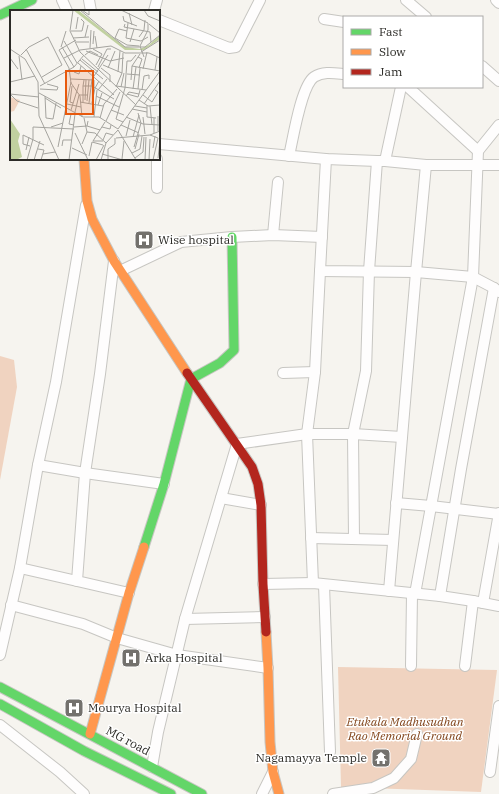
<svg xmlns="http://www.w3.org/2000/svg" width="499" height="794" viewBox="0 0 499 794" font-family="'IBM Plex Serif',serif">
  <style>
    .green { fill: #f0d3c0 }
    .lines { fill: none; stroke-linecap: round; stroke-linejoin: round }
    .street-casing { stroke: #c7c6c2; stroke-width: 12 }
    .fast-casing { stroke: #c7c6c2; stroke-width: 11 }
    .slow-casing { stroke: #c7c6c2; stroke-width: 11 }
    .jam-casing { stroke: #c7c6c2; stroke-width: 11 }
    .street { stroke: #fefdfd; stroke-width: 10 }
    .fast { stroke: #63d668; stroke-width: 9 }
    .slow { stroke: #ff974d; stroke-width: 9 }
    .jam { stroke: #b3261e; stroke-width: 9 }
    .labels { text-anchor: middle; stroke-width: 3; stroke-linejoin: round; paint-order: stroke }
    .poi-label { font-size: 12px; fill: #2c2b27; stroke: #fff; text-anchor: start }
    .park-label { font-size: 12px; font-style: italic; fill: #82451b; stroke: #fff }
    .street-label { font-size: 12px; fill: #2c2b27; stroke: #fff }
    .inset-road { fill: none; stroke: #a5a49f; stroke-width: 1 }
    .view { fill: #e8590c; fill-opacity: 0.15; stroke: #e8590c; stroke-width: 2 }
    .inset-edge { fill: none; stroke: #2c2b27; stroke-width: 2 }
  </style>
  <rect width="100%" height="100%" fill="#f6f4ef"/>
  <g class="green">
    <path d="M0,356l14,4 3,27 -17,93z"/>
    <path d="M338,667l159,3 -16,122 -140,-5z"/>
  </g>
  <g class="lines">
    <defs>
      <g id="street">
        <path d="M62,0l5,11"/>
        <path d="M89,0l2,11"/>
        <path d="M406,0l20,17"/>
        <path d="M496,0l3,3"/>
        <path d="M154,11l3,-11"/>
        <path d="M324,19l20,3"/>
        <path d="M159,20l70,28 7,-1 24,-47"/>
        <path d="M482,66l17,15"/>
        <path d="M408,87l70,64"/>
        <path d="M159,144l167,15 51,2h8l41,4h73"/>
        <path d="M289,156c4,-17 12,-70 25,-79 9,-6 20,-4 30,-3"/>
        <path d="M326,159l-6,112 96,1 57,5 21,11 5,4"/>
        <path d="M385,161l16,-74"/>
        <path d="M157,188v-29"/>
        <path d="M273,235l5,-53"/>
        <path d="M114,261l-14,113 -15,99 -8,108 52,12"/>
        <path d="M120,271l61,-29 51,-5 41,-2 49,2"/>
        <path d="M283,373l32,-1"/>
        <path d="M38,465l47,8 79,11"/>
        <path d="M221,498l40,7"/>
        <path d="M396,503l35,3 68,8"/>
        <path d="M311,538l82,2"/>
        <path d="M354,539l-1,-105 13,-63 3,-100 8,-110"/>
        <path d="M20,568l57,13"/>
        <path d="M313,583l-6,-149 8,-62 5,-101"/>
        <path d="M263,584l50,-1 127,13 33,5 26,5"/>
        <path d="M324,585l6,167"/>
        <path d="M389,591l27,-319 10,-107"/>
        <path d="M415,594l58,-317 5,-126 21,-26"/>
        <path d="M440,596l21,-127 33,-181"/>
        <path d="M483,603l16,-90"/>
        <path d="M11,605l72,19 34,14 60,17 91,13"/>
        <path d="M185,619l80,-2"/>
        <path d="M0,655l20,-87 18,-103 18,-83 30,-177"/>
        <path d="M411,666l1,-72"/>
        <path d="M465,666l8,-65"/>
        <path d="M0,725l60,47 24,22"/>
        <path d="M152,767l6,-35 27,-113 52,-175 70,-10h46l49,3"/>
        <path d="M490,772l9,-66"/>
        <path d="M262,794l11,-22"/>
        <path d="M333,794l40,-6 21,-10 17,-19 6,-25"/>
      </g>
      <g id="fast">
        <path d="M0,15l32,-15"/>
        <path d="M144,547l20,-63 27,-105 29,-16 14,-13 -2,-113"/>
        <path d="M0,687l202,107"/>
        <path d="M0,704l84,47 87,43"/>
      </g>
      <g id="slow">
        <path d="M84,159l3,42 5,18 22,42 73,112"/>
        <path d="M266,632l2,36 2,74 3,30 6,22"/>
        <path d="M90,734l39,-141 15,-46"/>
      </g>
      <path id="jam" d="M187,373l65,94 6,17 3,21 2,79 3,48"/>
    </defs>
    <use href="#street" class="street-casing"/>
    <use href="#fast" class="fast-casing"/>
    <use href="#slow" class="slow-casing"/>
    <use href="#jam" class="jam-casing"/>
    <use href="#street" class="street"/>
    <use href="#fast" class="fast"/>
    <use href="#slow" class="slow"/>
    <use href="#jam" class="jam"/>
  </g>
  <defs>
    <symbol id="hospital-square" viewBox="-11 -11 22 22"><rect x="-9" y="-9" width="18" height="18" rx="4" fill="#73716d" stroke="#fff"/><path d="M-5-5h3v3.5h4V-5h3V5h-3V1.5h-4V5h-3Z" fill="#fff"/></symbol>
    <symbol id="temple-square" viewBox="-11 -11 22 22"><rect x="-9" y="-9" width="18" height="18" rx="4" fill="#73716d" stroke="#fff"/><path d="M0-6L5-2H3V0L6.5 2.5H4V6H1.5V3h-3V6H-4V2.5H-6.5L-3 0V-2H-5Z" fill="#fff"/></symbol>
  </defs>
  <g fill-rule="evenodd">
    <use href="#hospital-square" x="133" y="229" width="22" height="22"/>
    <use href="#hospital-square" x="120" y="647" width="22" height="22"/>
    <use href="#hospital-square" x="63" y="697" width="22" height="22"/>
    <use href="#temple-square" x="370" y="747" width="22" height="22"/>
  </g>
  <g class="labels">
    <g class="poi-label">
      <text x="158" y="244">Wise hospital</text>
      <text x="145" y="662">Arka Hospital</text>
      <text x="88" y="712">Mourya Hospital</text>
      <text x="367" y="762" text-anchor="end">Nagamayya Temple</text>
    </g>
    <g class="park-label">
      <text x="405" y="726">Etukala Madhusudhan<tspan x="405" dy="14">Rao Memorial Ground</tspan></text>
    </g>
    <g class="street-label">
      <text transform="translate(128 741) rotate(28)" y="4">MG road</text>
    </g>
  </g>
  <g transform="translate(10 10)">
    <rect width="150" height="150" fill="#f6f4ef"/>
    <path d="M0,87l10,3 -6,11 -4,1z" fill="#f0d3c0"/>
    <path d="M63,0h5l47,37 15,2 9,-4 11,-10v4l-16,11h-19zM0,109l10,15 -2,7 4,16 -6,3h-6z" fill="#c1d1a0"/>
    <path class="inset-road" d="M63,0l-3,21 10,21 56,53M70,0l45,37h20l15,-12M72,0l7,5v-5M111,0l27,13v7l-8,16 4,11M134,0l4,6 12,5M119,3l3,12M113,6l1,5 13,5M118,13l-2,15 15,3 7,-4M115,14l-1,3 26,5 1,10M139,14l11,9M66,19l2,-12M61,21h11l2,-9 -3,-3M117,21l-8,-2 -4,9 12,7 12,1M85,26l2,12M75,27l3,-12M129,27l5,-7 1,-10M63,28l16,-1M66,30l-17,10 10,18 2,15 9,13 2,21M54,31l13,22M66,32h13M120,32l4,-13M83,34l1,-13M51,37l5,-16M52,37l12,20M80,38l1,-18M0,39l15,10 13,23 1,34 20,44M16,39l19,35M83,39l9,5 -6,11M76,41l24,10 14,-3M131,42l19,-12M11,45l8,-8 19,-10 14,28 -20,12M75,45l5,-4 8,4M9,46l3,24M128,47l4,2 -3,9M0,48l8,11M54,48l16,-8 31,-4 14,7h24l11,5M72,49l16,13M70,50l23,19M68,53l36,32M93,55l19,8 1,-20M122,56l28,5M88,57l9,-18h4M91,58l9,7v7M98,58l7,-17M133,59l4,-17M145,60l2,-13M64,62l5,2 2,-8M108,62l2,-21M117,64l13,1M61,69l23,1v7M74,70l-1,6h9l22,13M121,70l1,-14 8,-12M0,72l25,-6M30,76l34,-19 10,-12M62,76l-2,16 3,1M106,76l30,4M106,77l6,-14M111,77l3,-14M30,79l17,1 1,-3 -11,-3M123,79l3,-22M128,79l2,-21M88,80l9,-11M132,80l2,-14 5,-1v4M29,83l44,24h16l19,12M0,84l7,7 21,7M0,84l29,3M117,84l11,3 1,-3M133,85l9,7 6,-10 -3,-2M35,86l1,22 7,1 3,-16M86,86l23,11M116,86l3,-4 10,2 1,-4M35,88l16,10M75,90l1,-20M129,90l9,6 12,-1M77,91l2,-21M70,92l23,4M73,92v-16M79,93l3,-24 16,-24M82,93l3,-15 4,-7M57,94l14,3M134,94l16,-23M88,95l4,-12M137,95v12l9,1M125,96l12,2M140,96l2,19M122,99l15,3M61,100l8,-26M101,100l13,5M65,102l4,-17h9M61,104l-2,10 5,1M148,106v15M84,107l3,-27M116,107l17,7 17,1M133,107l2,17M74,108l3,14M90,108l4,-14 13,-15M144,108v15M78,111l-1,5 13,4M96,111l14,-29M113,112l-7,-3 9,-31 2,-27h4l5,-6M111,115l18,8M41,117l12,-4M64,117l13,-1M92,117l8,2 1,-4M108,119l42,-58M108,120l18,30M65,123l13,27M13,125l21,10M13,125v9l7,2M140,125l8,3 -5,22M116,126l4,-16M123,127l6,-22M106,128l34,-3 10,-4M93,130l3,-7 7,2M93,131h-10l12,-19M72,134l5,-12 8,1 11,10M52,136l1,-6h9M48,137l13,-65M124,137l7,-24 -3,-10M62,138l15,7M143,138l2,-12M28,139l6,1 -3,10M125,139l4,-15M16,140l3,-13M122,143l8,-4 2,-13M33,144l12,-2M92,144l21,6M79,146l3,-14 11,3M125,148l8,-6 1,-15M148,148l2,-17M112,149l2,-18M17,150l6,-21v-12l41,2M24,150l6,-19M59,150l6,-46M86,150l8,-15M91,150l5,-17 12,-13M98,150v-11l7,-5v-6M135,150l1,-23M139,150l1,-21"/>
    <path class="view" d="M56,61h27v43h-27z"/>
    <rect width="150" height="150" class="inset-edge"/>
  </g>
  <rect x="343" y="16" width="140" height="72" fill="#ffffff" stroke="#abaaa9"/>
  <rect x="351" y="29" width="20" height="6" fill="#63d668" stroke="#abaaa9"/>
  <text x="379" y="36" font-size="12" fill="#2c2b27">Fast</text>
  <rect x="351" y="49" width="20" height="6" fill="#ff974d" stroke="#abaaa9"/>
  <text x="379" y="56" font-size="12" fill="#2c2b27">Slow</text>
  <rect x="351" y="69" width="20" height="6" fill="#b3261e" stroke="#abaaa9"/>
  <text x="379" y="76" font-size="12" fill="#2c2b27">Jam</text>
</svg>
